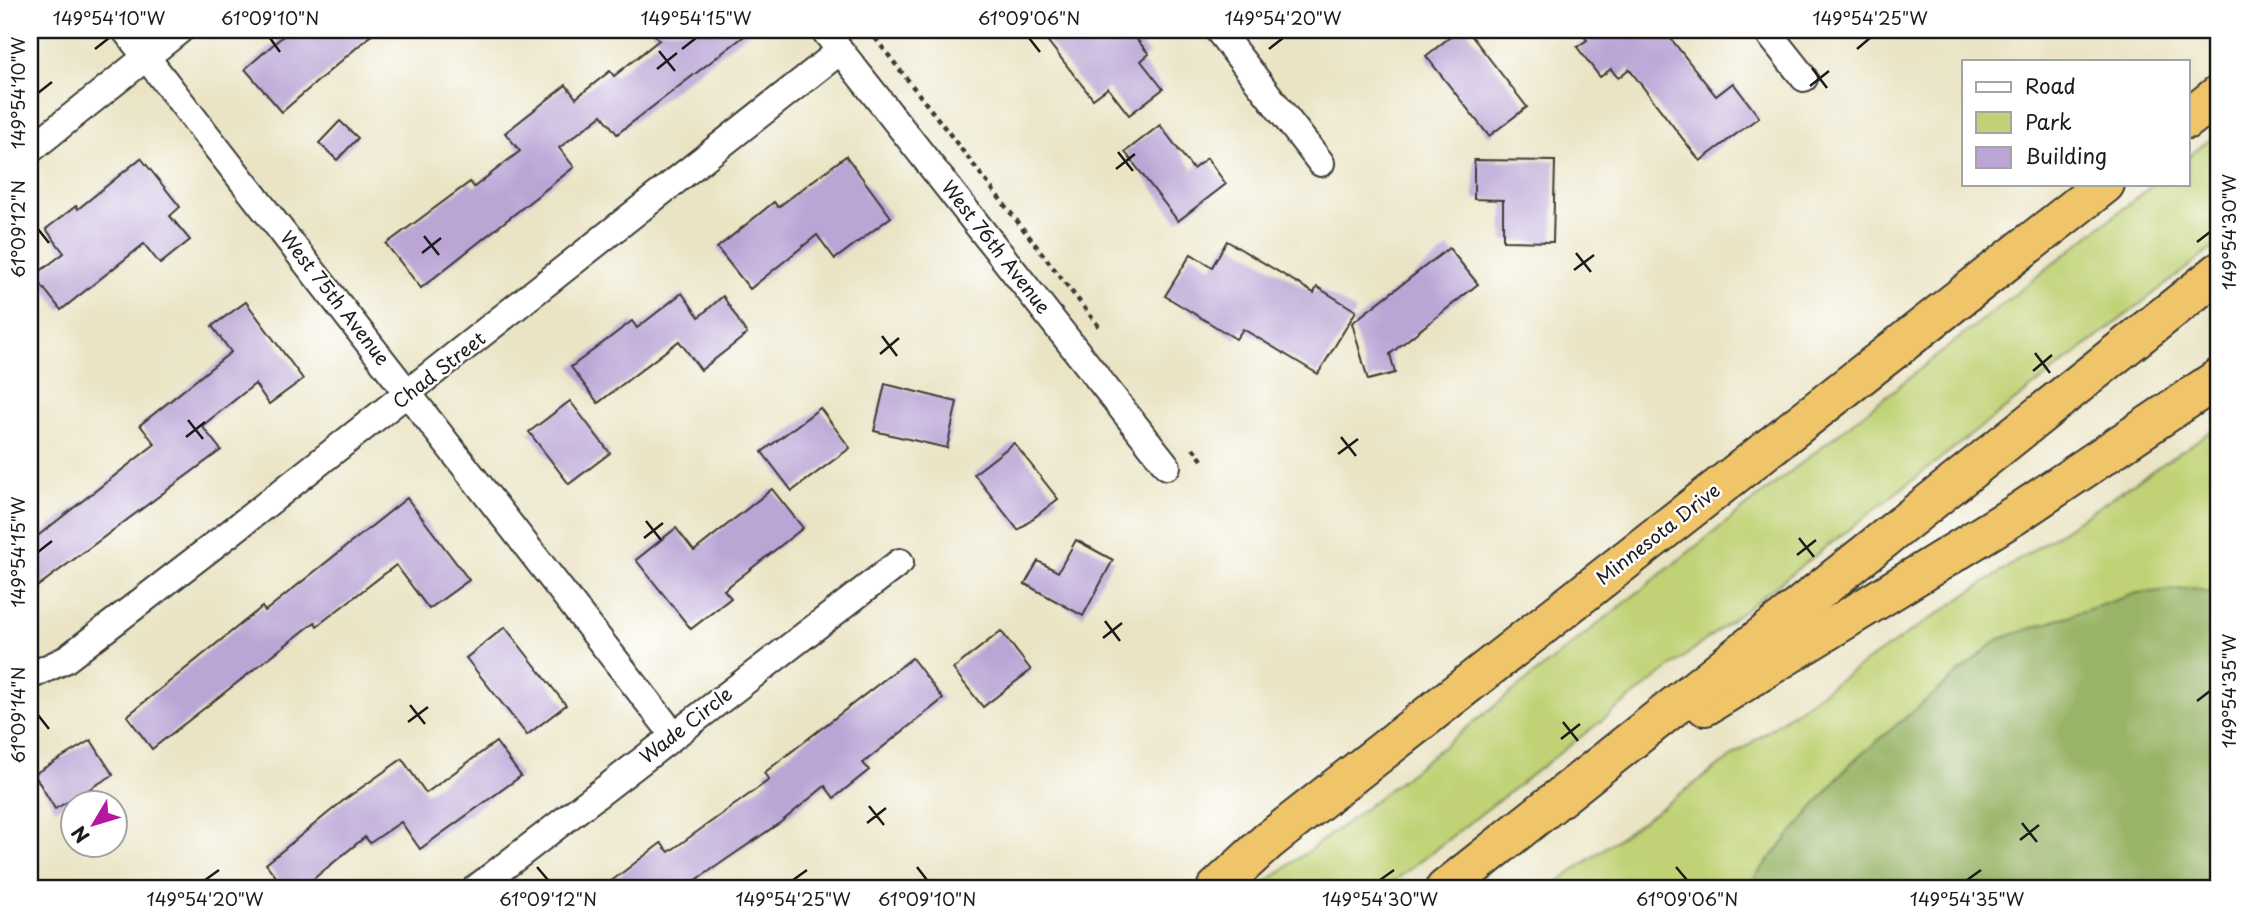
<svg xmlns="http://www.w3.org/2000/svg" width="2249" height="919" viewBox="0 0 2249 919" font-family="'Playpen Sans',sans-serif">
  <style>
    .green { fill: #c0d275; stroke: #6e7748; stroke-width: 2 }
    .forest { fill: #98b466; stroke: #5a6841; stroke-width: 2 }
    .building { fill: #bba5d5 }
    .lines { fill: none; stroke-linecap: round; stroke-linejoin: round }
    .minor-casing { stroke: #3b3a35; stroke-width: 30 }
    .motorway-casing { stroke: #3b3a35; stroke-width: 42 }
    .path { stroke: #3b3a35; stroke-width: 4.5; stroke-dasharray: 5 5; stroke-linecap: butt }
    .minor { stroke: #fff; stroke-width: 26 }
    .motorway { stroke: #f0c469; stroke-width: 38 }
    .ticks { fill: none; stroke: #1c1c1c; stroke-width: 2.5 }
    .labels { text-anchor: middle; stroke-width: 5; stroke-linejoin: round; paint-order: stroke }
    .street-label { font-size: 19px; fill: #1c1c1c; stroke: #fff }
    .neatline { fill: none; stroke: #1c1c1c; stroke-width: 2.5 }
    .ticks-label { font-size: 18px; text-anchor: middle; fill: #1c1c1c }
  </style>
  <rect width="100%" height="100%" fill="#fff"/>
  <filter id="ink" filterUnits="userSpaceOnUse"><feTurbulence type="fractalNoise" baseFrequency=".0143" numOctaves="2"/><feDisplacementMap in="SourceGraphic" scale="14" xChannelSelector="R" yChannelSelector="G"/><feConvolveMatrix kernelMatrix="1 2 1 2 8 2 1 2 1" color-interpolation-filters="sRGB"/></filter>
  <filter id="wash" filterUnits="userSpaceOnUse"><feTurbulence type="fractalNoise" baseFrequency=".00686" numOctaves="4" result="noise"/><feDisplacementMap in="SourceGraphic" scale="28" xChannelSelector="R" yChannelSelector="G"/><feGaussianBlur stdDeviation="1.57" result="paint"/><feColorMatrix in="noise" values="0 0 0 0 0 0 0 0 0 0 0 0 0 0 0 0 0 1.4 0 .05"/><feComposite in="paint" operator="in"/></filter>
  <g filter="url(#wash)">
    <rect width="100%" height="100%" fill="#eae4c5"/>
    <g class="green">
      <path d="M2219,132v111l-835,646h-127l97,-72 800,-633h34v-27z"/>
      <path d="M2219,426v463h-671l285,-205z"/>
    </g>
    <path class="forest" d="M2195,588l24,8v293h-471l9,-15 93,-110 149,-125 138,-46z"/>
    <g id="blocks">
      <g class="building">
        <path d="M290,30h87l-95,82 -37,-43z"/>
        <path d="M651,30h101l-135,104 -15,-19 -43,33 15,19 -153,121 -35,-44 84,-62 4,5 46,-36 -15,-18 61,-48 10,13 34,-27 4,5 45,-36z"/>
        <path d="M1039,30h90l20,24 -8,7 22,28 -34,26 -21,-27 -15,11z"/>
        <path d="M1459,30h8l60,77 -38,29 -63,-80z"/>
        <path d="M1579,30h85l52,66 17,-13 26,34 -59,44 -71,-92 -11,9 -7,-9 -11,8 -23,-30 10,-7z"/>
        <path d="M340,121l18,17 -21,22 -18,-17z"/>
        <path d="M1160,125l33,44 14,-11 19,26 -48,37 -53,-69z"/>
        <path d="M846,156l45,61 -56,42 -18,-24 -67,54 -33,-41 57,-46 4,5z"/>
        <path d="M141,158l39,49 -10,9 20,24 -30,24 -16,-20 -83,66 -27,-34 30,-23 -18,-24 30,-23 2,3z"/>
        <path d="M1474,160l81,1 -2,81 -50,-1v-41l-29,-1z"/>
        <path d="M1227,241l87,52 3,-6 39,24 -38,63 -75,-45 -7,10 -71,-43 26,-42 21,13z"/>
        <path d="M1449,248l29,36 -88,70 5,19 -27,7 -16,-57z"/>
        <path d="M682,293l17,24 24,-21 24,38 -46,36 -22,-29 -81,62 -27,-36 61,-46 5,7z"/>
        <path d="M246,302l57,77 -34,25 -14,-20 -53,42 19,24 -191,142v-50l125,-98 -15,-19 91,-73 -19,-26z"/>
        <path d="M885,384l72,18 -10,46 -73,-17z"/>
        <path d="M570,401l40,52 -41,31 -40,-52z"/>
        <path d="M820,408l30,40 -58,43 -30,-39z"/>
        <path d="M1014,443l44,56 -40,31 -44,-56z"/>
        <path d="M772,489l31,39 -79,62 7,8 -40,31 -55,-69 40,-32 18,23z"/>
        <path d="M407,498l62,82 -40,29 -33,-44 -79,61 -2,-4 -163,127 -25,-33 135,-109 3,4z"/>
        <path d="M1076,540l37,20 -30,56 -58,-32 13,-23 20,11z"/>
        <path d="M505,627l61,78 -39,30 -61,-77z"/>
        <path d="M1001,631l30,39 -48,37 -30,-38z"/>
        <path d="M912,658l31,41 -80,64 6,7 -35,28 -9,-12 -44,36 -98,67h-82l60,-46 8,9 100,-72 -5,-7z"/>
        <path d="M91,740l22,35 -58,34 -21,-35z"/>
        <path d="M496,742l25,34 -101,73 -19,-27 -31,21 -5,-6 -64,52h-15l-20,-25 78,-64 58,-41 24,34z"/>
      </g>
    </g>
  </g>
  <g filter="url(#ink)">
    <use href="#blocks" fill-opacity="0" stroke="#3b3a35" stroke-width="2"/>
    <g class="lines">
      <defs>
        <g id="minor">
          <path d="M125,30l548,704"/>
          <path d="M824,30l343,436"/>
          <path d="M1218,30l103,133"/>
          <path d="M1766,30l38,48"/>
          <path d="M30,150l150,-120"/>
          <path d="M30,676l35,-16 165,-127 610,-482"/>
          <path d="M475,889l425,-327"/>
        </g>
        <g id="motorway">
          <path d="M2188,119l31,-25"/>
          <path d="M1705,706l310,-191 204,-137"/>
          <path d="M1216,889l52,-48 837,-657"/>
          <path d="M1445,889l774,-617"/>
        </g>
      </defs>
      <use href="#minor" class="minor-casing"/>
      <use href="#motorway" class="motorway-casing"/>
      <g class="path">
        <path d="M869,30l231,298"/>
        <path d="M1193,448l12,16"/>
      </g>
      <use href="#minor" class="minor"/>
      <use href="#motorway" class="motorway"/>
    </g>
  </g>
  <path class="ticks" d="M270,38l10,14M1029,38l11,14M95,49l14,-11M682,49l14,-11M1269,49l14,-11M1857,49l13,-11M659,51l16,20M1812,68l15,20M657,69l20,-16M1810,86l19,-15M38,93l14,-11M1118,152l15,19M1116,169l19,-15M38,229l11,14M424,236l15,19M2197,242l13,-10M422,253l19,-15M1576,253l15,19M1574,270l20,-15M882,336l15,20M2035,353l15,20M880,354l19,-16M2033,371l19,-16M188,420l15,19M186,437l19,-15M1341,437l15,19M1338,454l20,-15M646,521l15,19M644,538l19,-15M1799,538l15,19M38,552l14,-11M1797,555l19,-15M1105,621l15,20M1103,638l19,-15M2197,701l13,-10M410,705l15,19M38,715l11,14M408,722l20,-15M1563,722l15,19M1561,739l19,-15M869,806l15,19M867,823l19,-15M2022,823l15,19M2020,840l19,-15M537,867l11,13M917,867l10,13M1676,867l11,13M205,880l14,-10M793,880l14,-10M1380,880l14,-10M1967,880l14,-10"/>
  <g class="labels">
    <g class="street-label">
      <text transform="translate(996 247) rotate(52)" y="7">West 76th Avenue</text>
      <text transform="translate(335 298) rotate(52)" y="7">West 75th Avenue</text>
      <text transform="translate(439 370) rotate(-38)" y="7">Chad Street</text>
      <text transform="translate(1658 534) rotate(-38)" y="7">Minnesota Drive</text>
      <text transform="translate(686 725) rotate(-38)" y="7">Wade Circle</text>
    </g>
  </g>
  <rect width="2249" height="919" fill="none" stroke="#fff" stroke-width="77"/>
  <rect x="1962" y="60" width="228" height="126" fill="#ffffff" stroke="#a4a4a4" stroke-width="2"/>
  <rect x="1976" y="82" width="35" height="10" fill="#ffffff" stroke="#a4a4a4" stroke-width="2"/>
  <text x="2025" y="94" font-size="21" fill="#1c1c1c">Road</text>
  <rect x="1976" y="112" width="35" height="21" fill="#c0d275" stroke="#a4a4a4" stroke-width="2"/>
  <text x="2025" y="130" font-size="21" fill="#1c1c1c">Park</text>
  <rect x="1976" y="147" width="35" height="21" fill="#bba5d5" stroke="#a4a4a4" stroke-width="2"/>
  <text x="2025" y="164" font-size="21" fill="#1c1c1c">Building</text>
  <g transform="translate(94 824) rotate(232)"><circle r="33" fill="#ffffff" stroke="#a4a4a4" stroke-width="2"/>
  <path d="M0-5L12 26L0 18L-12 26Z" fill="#b5179e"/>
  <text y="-10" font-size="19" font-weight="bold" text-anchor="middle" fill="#1c1c1c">N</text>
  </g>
  <rect x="38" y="38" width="2172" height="842" class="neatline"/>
  <g class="ticks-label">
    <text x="109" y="25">149°54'10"W</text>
    <text x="270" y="25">61°09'10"N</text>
    <text x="696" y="25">149°54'15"W</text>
    <text x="1029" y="25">61°09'06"N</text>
    <text x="1283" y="25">149°54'20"W</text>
    <text x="1870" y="25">149°54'25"W</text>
    <text transform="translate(19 93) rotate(-90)" y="6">149°54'10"W</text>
    <text transform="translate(19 229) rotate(-90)" y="6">61°09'12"N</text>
    <text transform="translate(2230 232) rotate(-90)" y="6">149°54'30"W</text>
    <text transform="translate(19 552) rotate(-90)" y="6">149°54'15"W</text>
    <text transform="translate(2230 691) rotate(-90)" y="6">149°54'35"W</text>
    <text transform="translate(19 715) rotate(-90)" y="6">61°09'14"N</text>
    <text x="205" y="906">149°54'20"W</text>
    <text x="548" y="906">61°09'12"N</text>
    <text x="793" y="906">149°54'25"W</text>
    <text x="927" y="906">61°09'10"N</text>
    <text x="1380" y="906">149°54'30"W</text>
    <text x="1687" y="906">61°09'06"N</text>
    <text x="1967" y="906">149°54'35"W</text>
  </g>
</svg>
